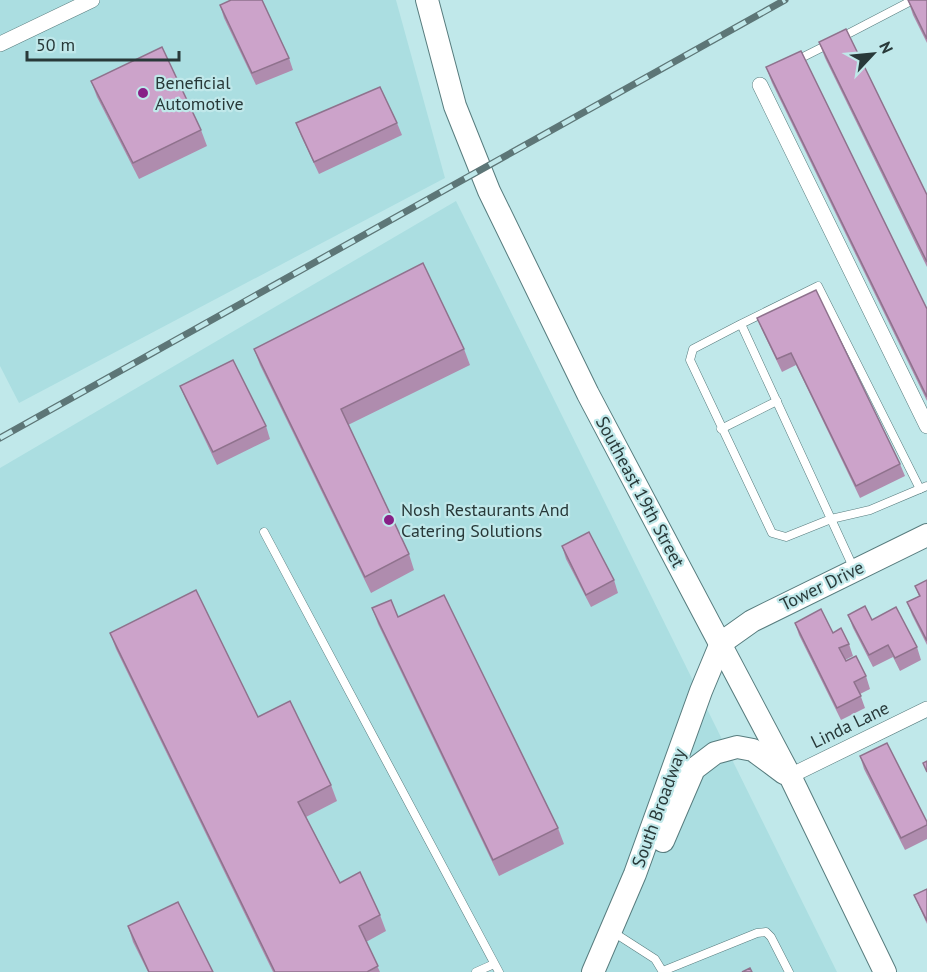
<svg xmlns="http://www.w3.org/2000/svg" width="927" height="972" viewBox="0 0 927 972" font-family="'PT Sans',sans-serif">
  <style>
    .built { fill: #abdee1 }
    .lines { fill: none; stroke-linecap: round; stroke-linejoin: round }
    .lane-casing { stroke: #577c7e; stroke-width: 9 }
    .street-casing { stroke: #577c7e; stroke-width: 16 }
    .secondary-casing { stroke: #577c7e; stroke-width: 24 }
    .lane { stroke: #fff; stroke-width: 8 }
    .street { stroke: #fff; stroke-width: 15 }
    .secondary { stroke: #fff; stroke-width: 22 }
    .rail-casing { stroke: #5d7677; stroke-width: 7 }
    .rail { stroke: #c0e8ea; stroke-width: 4.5; stroke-dasharray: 14; stroke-linecap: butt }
    .wall { fill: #af8cae }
    .building { fill: #cca3ca; stroke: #8f728d; stroke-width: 1.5 }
    .poi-dot { fill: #872087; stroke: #c0e8ea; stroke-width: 2 }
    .labels { text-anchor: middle; stroke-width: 4.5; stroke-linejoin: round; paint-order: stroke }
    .poi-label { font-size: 18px; fill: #283939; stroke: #c0e8ea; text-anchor: start }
    .street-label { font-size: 18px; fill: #283939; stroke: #c0e8ea }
  </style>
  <rect width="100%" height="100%" fill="#c0e8ea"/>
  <g class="built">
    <path d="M0,0h396l49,178 -426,225 -19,-37z"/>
    <path d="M456,201l381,771h-837v-504z"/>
  </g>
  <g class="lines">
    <defs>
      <g id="lane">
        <path d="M840,38l73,-38"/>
        <path d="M797,60l32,-16"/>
        <path d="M741,324l-48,25 -3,11 82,173 14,4 45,-18 -90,-195 77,-38 102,203"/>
        <path d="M721,429l56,-28"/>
        <path d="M264,532l235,440"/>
        <path d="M854,569l-23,-50 39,-9 57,-24"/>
        <path d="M613,932l42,27 8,13"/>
        <path d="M663,971l94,-38 9,-1 5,5 18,35"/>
        <path d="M476,972l18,-8"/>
      </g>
      <g id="street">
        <path d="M0,44l92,-44"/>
        <path d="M760,85l167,341"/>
        <path d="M790,776l137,-67"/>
      </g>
      <g id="secondary">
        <path d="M427,0l28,106 34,85 99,203 202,382 95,196"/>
        <path d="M663,841l31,-72 21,-16 22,-6 16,3 31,23"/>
        <path d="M593,972l42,-98 66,-183 20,-48 31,-22 175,-86"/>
      </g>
    </defs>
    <use href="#lane" class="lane-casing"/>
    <use href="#street" class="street-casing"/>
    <use href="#secondary" class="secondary-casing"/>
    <use href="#lane" class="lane"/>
    <use href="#street" class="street"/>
    <use href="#secondary" class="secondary"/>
    <defs>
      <path id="rail" d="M0,438l785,-438"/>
    </defs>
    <use href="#rail" class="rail-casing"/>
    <use href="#rail" class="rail"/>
  </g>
  <g class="wall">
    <path d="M908,0h19v43l-14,-28z"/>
    <path d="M220,5l69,53 4,12 -37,15 -32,-67z"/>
    <path d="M819,42l108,153v72l-102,-209z"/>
    <path d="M766,67l161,242v92l-155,-318z"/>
    <path d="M91,81l110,49 6,16 -68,33 -42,-82z"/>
    <path d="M296,123h101l5,12 -83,39 -18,-38z"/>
    <path d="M757,318l143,146 5,12 -45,22 -64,-133 -14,7 -20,-42z"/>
    <path d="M254,349h210l6,16 -122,60 61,129 5,16 -43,23 -111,-228z"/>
    <path d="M180,386l86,40 4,13 -53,26 -32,-67z"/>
    <path d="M562,546l52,34 4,13 -27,14 -25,-48z"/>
    <path d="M927,580v65l-15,-30 -5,-13 12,-6 -4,-10z"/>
    <path d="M372,608l26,9 160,211 6,16 -65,32 -121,-252z"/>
    <path d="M848,615l24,5 45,27 4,13 -21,11 -7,-14 -20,10 -20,-39z"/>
    <path d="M795,623l38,10 16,11 4,12 -8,4 21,16 4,13 -10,5 5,14 -24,12 -42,-85z"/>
    <path d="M110,633l148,84 73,68 6,16 -31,16 34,66 40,32 6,16 -20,11 14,30h-107l-157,-323z"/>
    <path d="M860,756l67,66v17l-22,11 -41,-81z"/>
    <path d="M927,889v35l-13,-29z"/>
    <path d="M128,926l85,46h-65l-15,-30z"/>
  </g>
  <g class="building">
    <path d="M231,0h31l27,58 -37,15 -32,-68z"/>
    <path d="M908,0h19v39z"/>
    <path d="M846,29l81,166v67l-108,-220z"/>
    <path d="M162,47l39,83 -68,33 -42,-82z"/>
    <path d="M801,51l126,258v88l-161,-330z"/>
    <path d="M380,87l17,36 -83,39 -18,-39z"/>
    <path d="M423,263l41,86 -123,60 68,145 -44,23 -111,-228z"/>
    <path d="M816,290l84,174 -44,22 -65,-133 -14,6 -20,-41z"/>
    <path d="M233,360l33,66 -53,26 -33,-66z"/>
    <path d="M589,532l25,48 -28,15 -24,-49z"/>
    <path d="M927,580v61l-20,-39 13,-6 -5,-10z"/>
    <path d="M196,590l62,127 32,-16 41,84 -33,17 42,81 20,-11 20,43 -21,11 19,40 -11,6h-92l-165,-339z"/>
    <path d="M444,595l114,233 -65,32 -121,-252 19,-8 7,17z"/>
    <path d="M865,606l7,14 24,-13 21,40 -22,11 -7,-13 -19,10 -21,-40z"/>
    <path d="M821,609l12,24 8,-5 8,16 -10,4 7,13 10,-5 10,20 -12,6 7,14 -24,12 -42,-85z"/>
    <path d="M887,743l40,79v3l-26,13 -41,-82z"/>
    <path d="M927,761v11l-4,-9z"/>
    <path d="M927,889v32l-13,-26z"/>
    <path d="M178,902l35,70h-64l-21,-46z"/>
    <path d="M750,968l2,4h-10z"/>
  </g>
  <g class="poi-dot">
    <circle cx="143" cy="93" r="6"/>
    <circle cx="389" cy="520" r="6"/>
  </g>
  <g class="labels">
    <g class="poi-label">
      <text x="155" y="89">Beneficial<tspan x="155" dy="21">Automotive</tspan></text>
      <text x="401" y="516">Nosh Restaurants And<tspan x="401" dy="21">Catering Solutions</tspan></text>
    </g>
    <g class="street-label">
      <text transform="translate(640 492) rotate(62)" y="6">Southeast 19th Street</text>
      <text transform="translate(822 586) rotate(-26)" y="6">Tower Drive</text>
      <text transform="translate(850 725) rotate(-26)" y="6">Linda Lane</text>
      <text transform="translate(659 808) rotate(-70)" y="6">South Broadway</text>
    </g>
  </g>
  <g transform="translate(873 54) rotate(64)" stroke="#c0e8ea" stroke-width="4.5" paint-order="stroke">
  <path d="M0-4.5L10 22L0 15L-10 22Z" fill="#283939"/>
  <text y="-9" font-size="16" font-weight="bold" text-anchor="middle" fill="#283939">N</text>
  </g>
  <path d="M27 51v9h152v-9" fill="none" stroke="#283939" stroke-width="3"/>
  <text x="36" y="51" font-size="18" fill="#283939" stroke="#c0e8ea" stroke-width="4.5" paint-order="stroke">50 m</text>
</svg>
